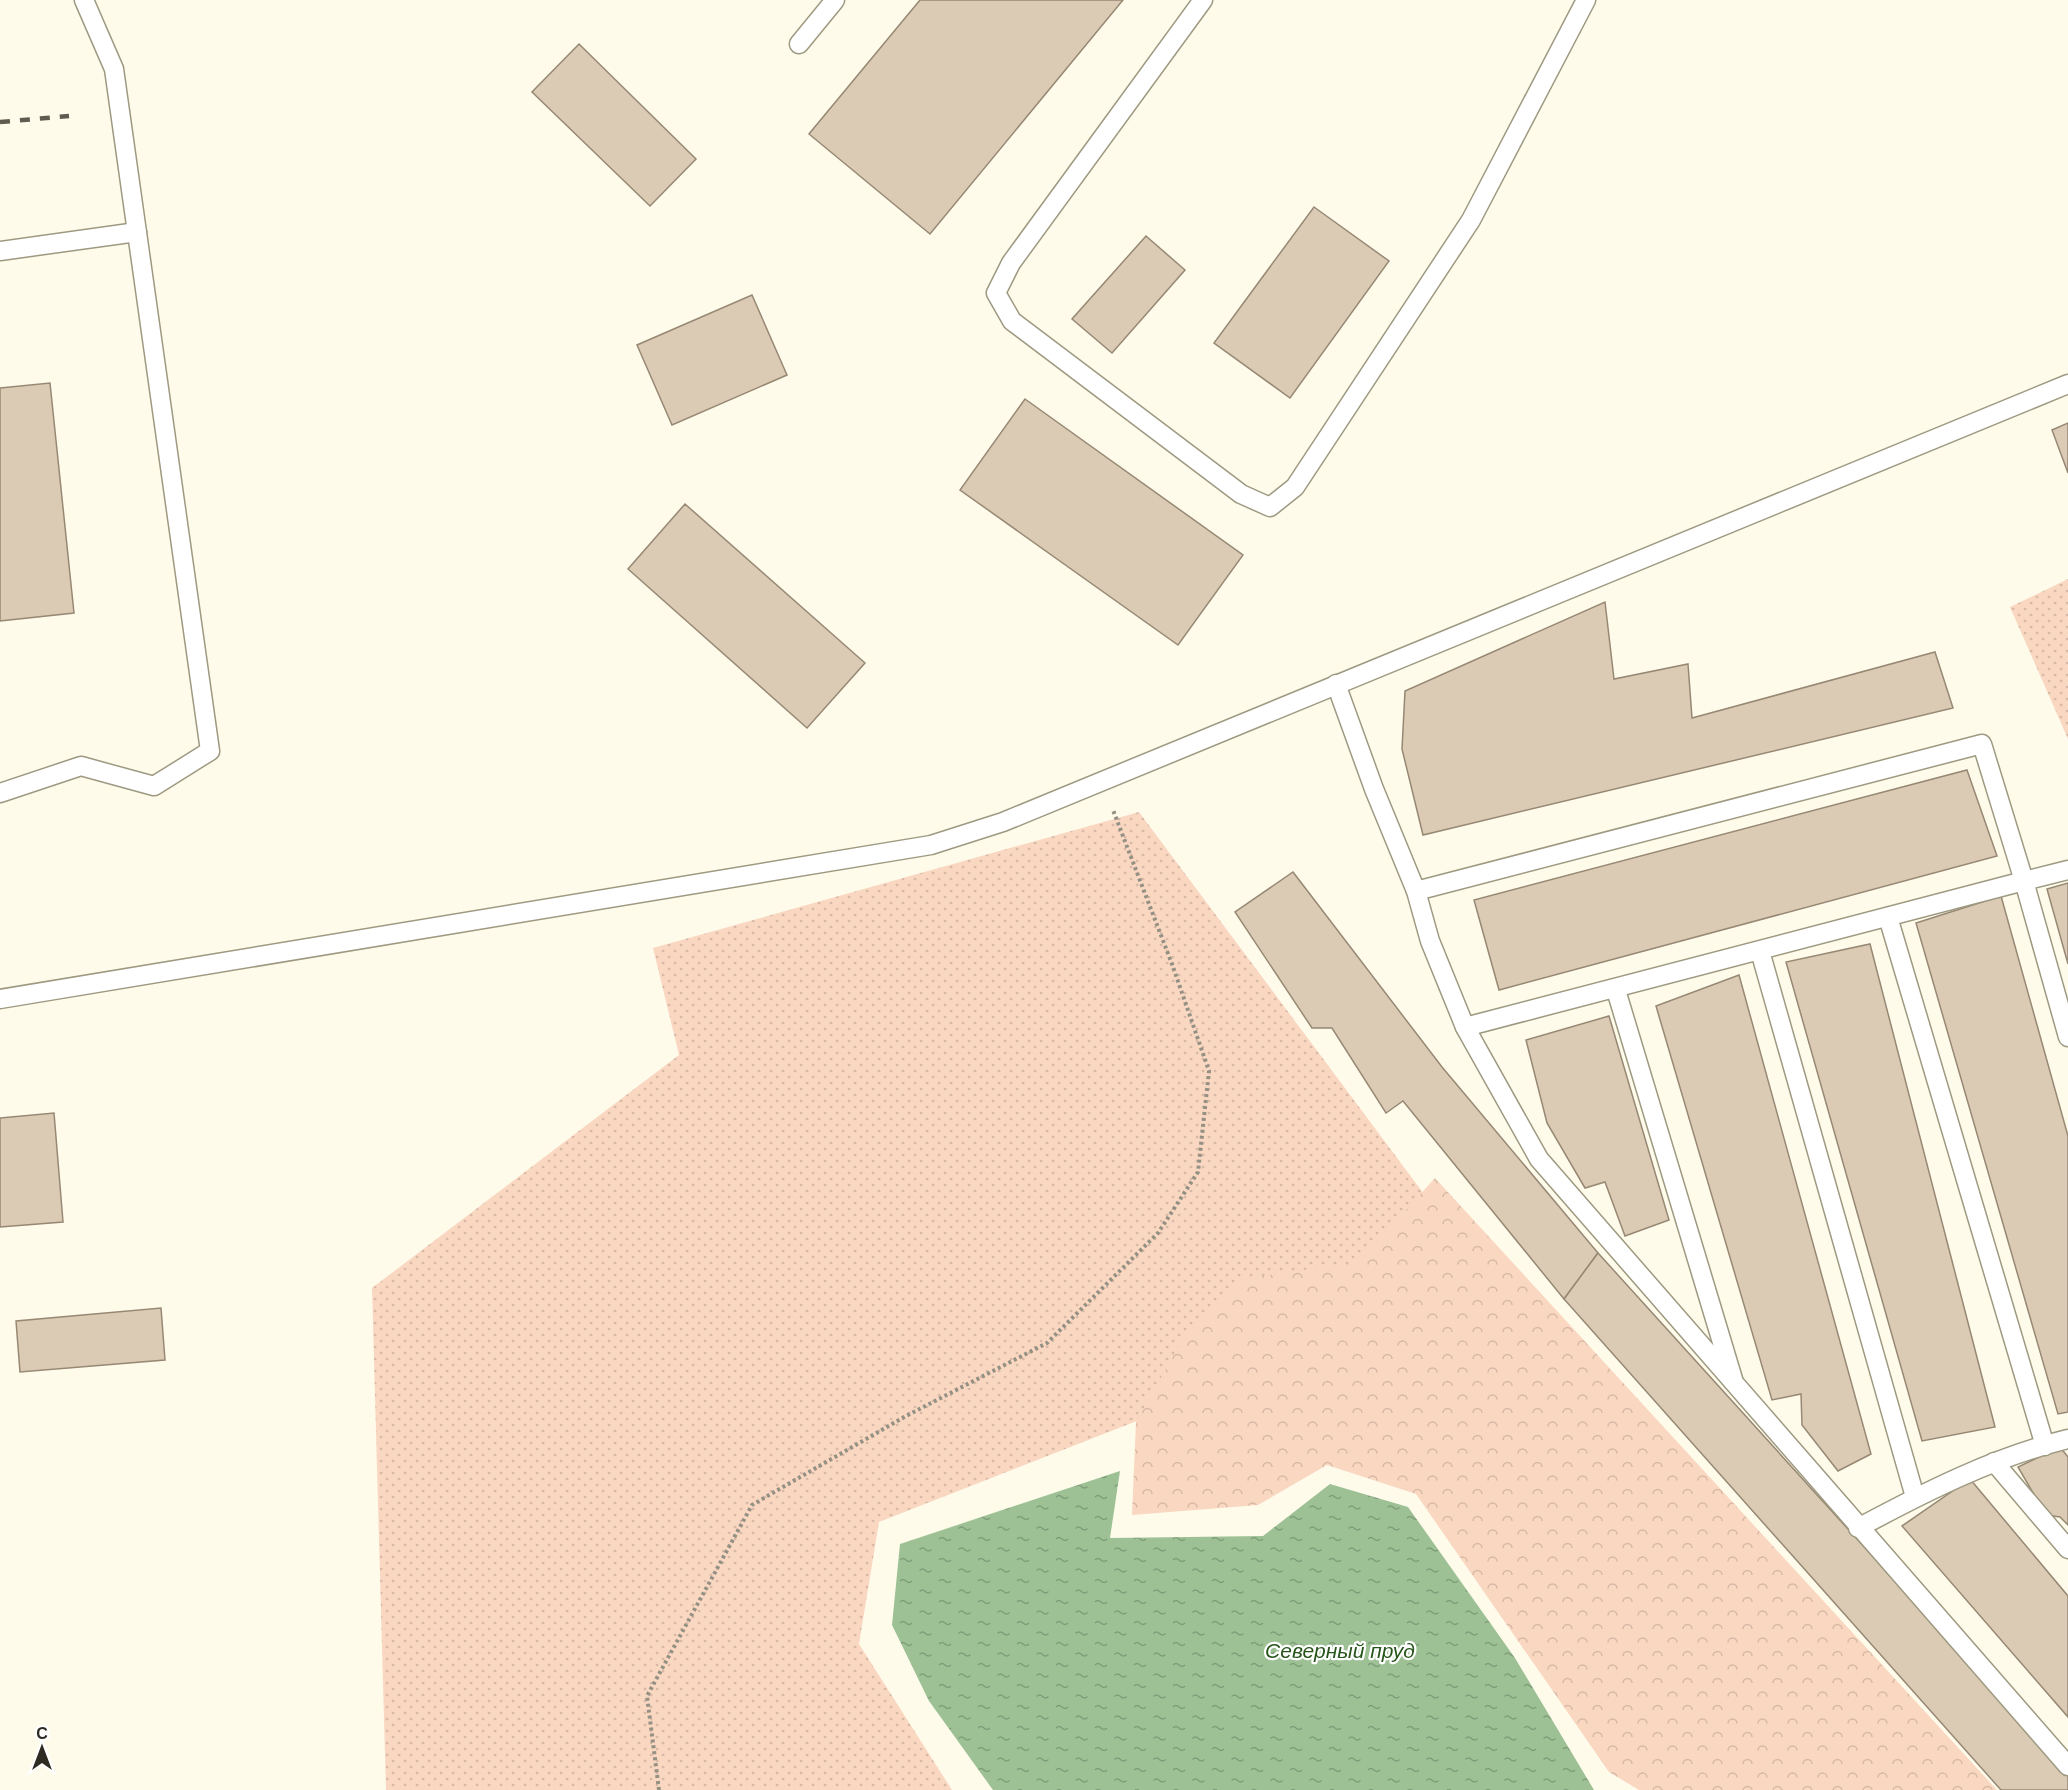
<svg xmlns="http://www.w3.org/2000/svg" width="2068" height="1790" viewBox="0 0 2068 1790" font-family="Arial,sans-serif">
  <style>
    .grass { fill: url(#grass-dots) }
    .forest { fill: url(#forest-crowns) }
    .water { fill: url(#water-ripples) }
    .building { fill: #dbcbb5; stroke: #978874; stroke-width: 1.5 }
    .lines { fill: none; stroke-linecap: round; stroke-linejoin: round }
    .service-casing { stroke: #9e9981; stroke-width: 21 }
    .path { stroke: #949184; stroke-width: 4; stroke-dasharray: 3 3; stroke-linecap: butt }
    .service { stroke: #fff; stroke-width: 18 }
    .rail { stroke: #5e5c50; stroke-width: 4.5; stroke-dasharray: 10 10; stroke-linecap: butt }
    .labels { text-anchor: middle; stroke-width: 4.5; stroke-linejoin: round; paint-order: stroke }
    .water-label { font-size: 21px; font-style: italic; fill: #27551b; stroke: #fff }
  </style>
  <defs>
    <pattern id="grass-dots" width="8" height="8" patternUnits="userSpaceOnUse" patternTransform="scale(1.5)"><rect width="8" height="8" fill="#fad7c1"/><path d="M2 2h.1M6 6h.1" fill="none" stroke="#d7b9a6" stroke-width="1.8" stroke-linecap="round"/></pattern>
    <pattern id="forest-crowns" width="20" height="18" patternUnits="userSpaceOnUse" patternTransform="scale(1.5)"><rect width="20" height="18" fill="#fad7c1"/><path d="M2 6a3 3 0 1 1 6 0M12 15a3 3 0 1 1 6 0" fill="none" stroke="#d7b9a6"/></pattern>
    <pattern id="water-ripples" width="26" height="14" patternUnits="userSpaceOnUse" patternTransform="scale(1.5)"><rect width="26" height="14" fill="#9dc195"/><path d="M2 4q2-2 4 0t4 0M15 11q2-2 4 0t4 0" fill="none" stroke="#809d79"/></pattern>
  </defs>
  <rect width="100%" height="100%" fill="#fefbeb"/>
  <g class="grass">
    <path d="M2068,579v160l-58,-132z"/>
    <path d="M1139,812l326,437 -300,161 -286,112 -20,122 93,146h-566l-14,-502 307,-233 -26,-107z"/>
  </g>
  <path class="forest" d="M1435,1178l562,612h-358l-30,-18 -193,-278 -89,-29 -69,40 -126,10 4,-93 51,-91 54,-52 118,-17z"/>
  <path class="water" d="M1120,1471l-10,67 153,-2 67,-52 78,23 107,151 79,132h-601l-64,-89 -37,-76 8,-81z"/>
  <g class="building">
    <path d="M920,0h203l-193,234 -121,-100z"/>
    <path d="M579,44l117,115 -46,47 -118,-114z"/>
    <path d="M1314,207l75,54 -99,137 -76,-55z"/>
    <path d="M1146,236l39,34 -73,83 -40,-34z"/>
    <path d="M752,295l35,80 -115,50 -35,-80z"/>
    <path d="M50,383l24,230 -74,8v-233z"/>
    <path d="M1025,399l218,156 -65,90 -218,-155z"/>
    <path d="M2068,423v50l-16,-43z"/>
    <path d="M685,504l180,159 -58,65 -179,-159z"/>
    <path d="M1605,602l9,77 74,-15 4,54 243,-66 18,56 -530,127 -21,-86 3,-58z"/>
    <path d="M1967,770l30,86 -498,134 -25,-90z"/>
    <path d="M1293,872l149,195 156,186 -34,46 -161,-198 -17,12 -54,-85h-20l-77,-116z"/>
    <path d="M2068,883v81l-21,-75z"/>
    <path d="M2001,896l67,240v276l-10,2 -142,-491z"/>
    <path d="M1870,944l125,483 -73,14 -136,-479z"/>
    <path d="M1739,975l132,479 -33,17 -36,-46 -1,-31 -29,6 -116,-394z"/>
    <path d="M1609,1016l60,204 -44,16 -20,-54 -20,6 -38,-65 -21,-83z"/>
    <path d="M54,1113l9,109 -63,5v-109z"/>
    <path d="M1598,1253l470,519v18h-67l-437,-491z"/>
    <path d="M161,1308l4,52 -145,12 -4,-51z"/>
    <path d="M2060,1447l8,10v68l-8,-8 -14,-2 -28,-48z"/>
    <path d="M1970,1479l98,117v121l-166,-191z"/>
  </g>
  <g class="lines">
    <defs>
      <g id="service">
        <path d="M1203,0l-192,263 -15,30 16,28 229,173 29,13 25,-20 176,-267 115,-220"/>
        <path d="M799,44l36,-44"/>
        <path d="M0,251l137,-19"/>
        <path d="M1336,684l38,105 42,102 14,50 35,86 74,132 529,607"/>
        <path d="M0,793l81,-27 73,20 56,-35 -96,-682 -30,-69"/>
        <path d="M2068,870l-44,11 44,156"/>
        <path d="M1416,891l566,-147 42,137 -559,146"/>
        <path d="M1888,917l157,529"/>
        <path d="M1760,951l155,546"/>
        <path d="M1616,990l117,389"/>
        <path d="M0,999l931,-154 72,-23 1065,-438"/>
        <path d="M1994,1462l74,87"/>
        <path d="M1858,1528c67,-36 136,-71 210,-89"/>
      </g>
    </defs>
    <use href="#service" class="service-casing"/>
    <path class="path" d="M659,1790l-12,-94 105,-191 154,-89 141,-73 111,-110 40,-61 11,-101 -37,-107 -59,-154"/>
    <use href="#service" class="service"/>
    <path class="rail" d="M0,122l69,-6"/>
  </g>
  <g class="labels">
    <g class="water-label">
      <text x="1340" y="1658">Северный пруд</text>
    </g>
  </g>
  <g transform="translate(42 1748)" stroke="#ffffff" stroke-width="4.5" paint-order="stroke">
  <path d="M0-4.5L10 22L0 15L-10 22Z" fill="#2e2c22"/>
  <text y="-9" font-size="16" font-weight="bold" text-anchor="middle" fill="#2e2c22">С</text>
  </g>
</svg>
